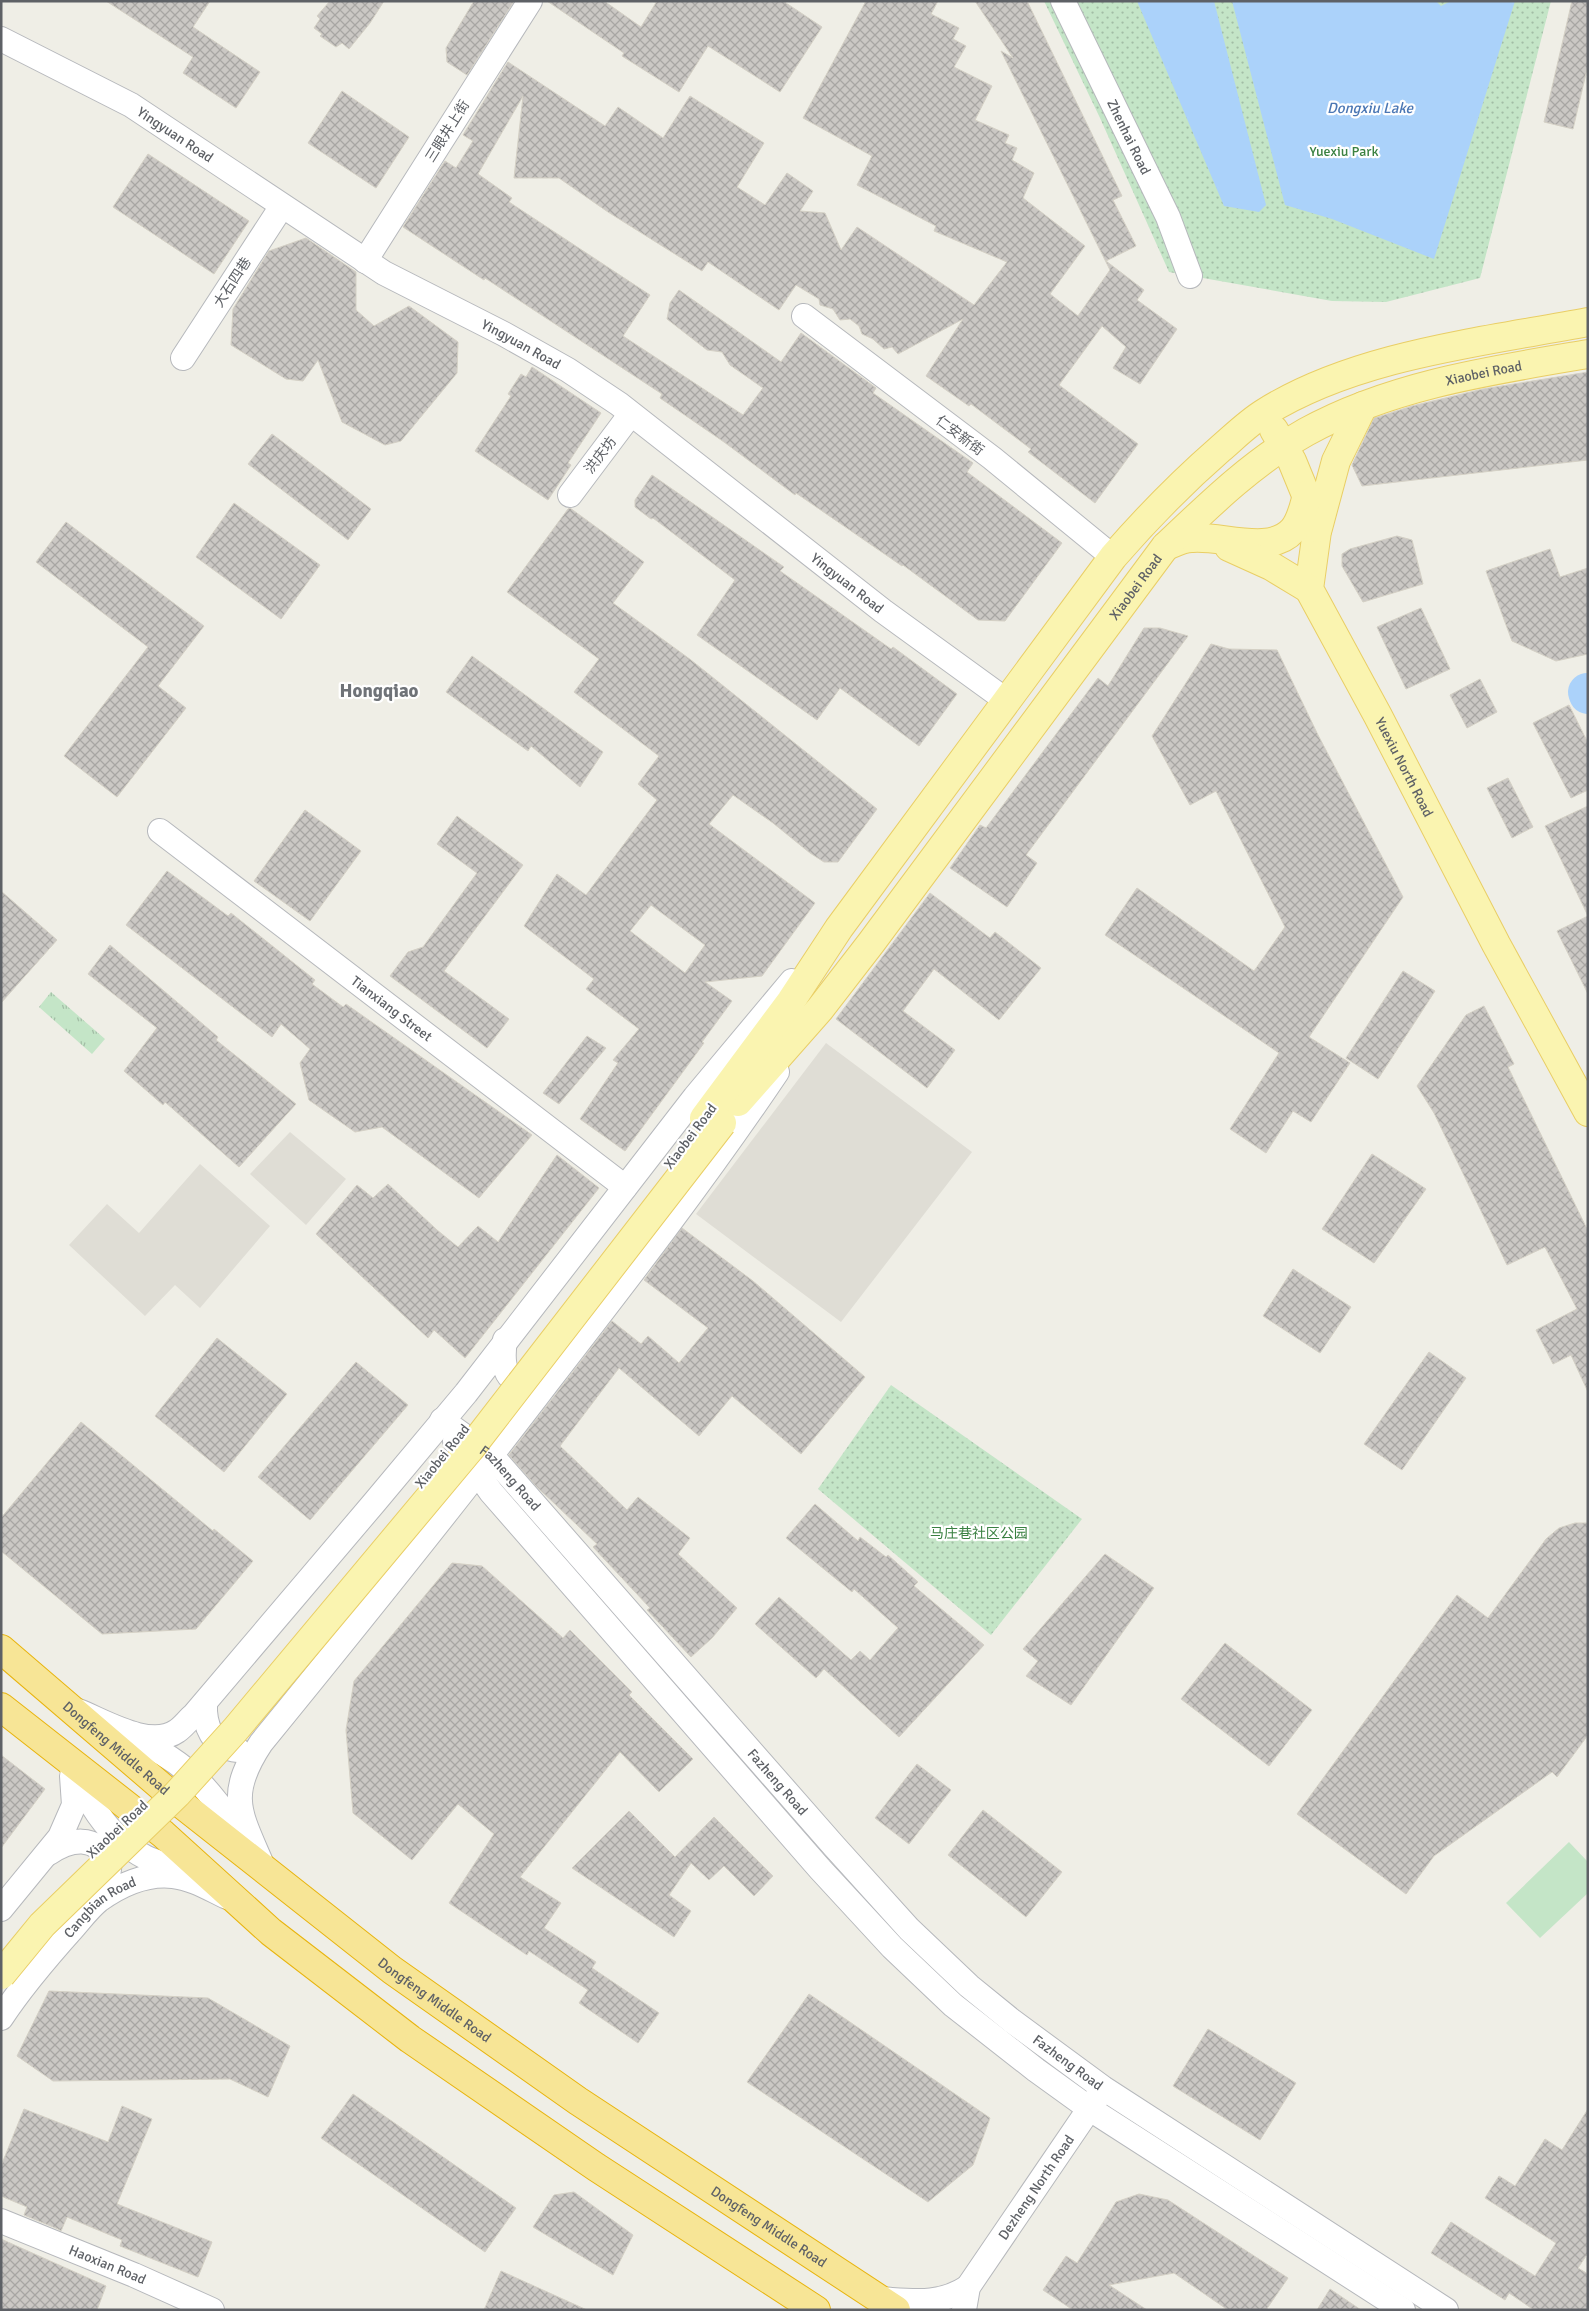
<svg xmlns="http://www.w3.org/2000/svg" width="1589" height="2311" viewBox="0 0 1589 2311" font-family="Signika,'Noto Sans SC',sans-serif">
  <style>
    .education { fill: #dfddd5 }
    .grass { fill: url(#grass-tufts) }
    .park { fill: url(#park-dots) }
    .pitch { fill: #c4e5c7 }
    .water { fill: #abd2fa }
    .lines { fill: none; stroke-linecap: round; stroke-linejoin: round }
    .river { stroke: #abd2fa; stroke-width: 38 }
    .building { fill: url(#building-cross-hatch); stroke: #d4d0c5; fill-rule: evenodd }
    .minor-casing { stroke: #b6b8bc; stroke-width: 26 }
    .major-casing { stroke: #e9ce65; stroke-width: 30 }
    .highway-casing { stroke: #e8b40e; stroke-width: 30 }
    .minor { stroke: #fff; stroke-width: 24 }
    .major { stroke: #faf4b0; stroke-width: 28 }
    .highway { stroke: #f7e596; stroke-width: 28 }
    .major-bridge-casing { stroke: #e9ce65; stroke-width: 30; stroke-linecap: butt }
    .major-bridge { stroke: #faf4b0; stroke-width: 28 }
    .labels { text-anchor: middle; stroke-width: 4.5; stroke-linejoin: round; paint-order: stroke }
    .street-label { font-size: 14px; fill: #5e6166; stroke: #fff }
    .park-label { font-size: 14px; fill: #3a8142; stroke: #fff }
    .water-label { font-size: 15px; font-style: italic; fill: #4b77b4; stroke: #fff }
    .district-label { font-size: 19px; font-weight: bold; fill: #6f7378; stroke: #fff }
  </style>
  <defs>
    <pattern id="grass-tufts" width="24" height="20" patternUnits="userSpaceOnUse" patternTransform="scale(1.25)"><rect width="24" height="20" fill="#c4e5c7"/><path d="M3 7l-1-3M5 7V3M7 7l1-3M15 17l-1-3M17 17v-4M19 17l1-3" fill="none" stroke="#a2bda5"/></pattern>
    <pattern id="park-dots" width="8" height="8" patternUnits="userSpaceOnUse" patternTransform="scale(1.25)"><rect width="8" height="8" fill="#c4e5c7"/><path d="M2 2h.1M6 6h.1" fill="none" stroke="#a2bda5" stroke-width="1.8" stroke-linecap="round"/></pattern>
    <pattern id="building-cross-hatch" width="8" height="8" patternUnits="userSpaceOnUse" patternTransform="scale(1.25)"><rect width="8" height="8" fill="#cbc8c4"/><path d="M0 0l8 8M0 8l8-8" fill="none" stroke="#a8a6a3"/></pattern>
  </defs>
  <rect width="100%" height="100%" fill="#efeee6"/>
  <g class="education">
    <path d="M826,1043l146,109 -131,170 -145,-108z"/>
    <path d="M290,1132l56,47 -40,46 -56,-51z"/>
    <path d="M200,1164l70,62 -70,82 -25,-23 -30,31 -76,-71 38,-41 32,29z"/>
  </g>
  <path class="grass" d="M51,992l54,47 -13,15 -53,-47z"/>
  <g class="park">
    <path d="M1044,1h507l-71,277 -94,24 -54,-1 -163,-29 -69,-154z"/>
    <path d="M891,1385l191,134 -91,116 -173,-146z"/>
  </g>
  <path class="pitch" d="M1569,1842l19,20v31l-48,45 -34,-35z"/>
  <g class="water">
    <path d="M1137,1h77l52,204 -7,7 -35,-6z"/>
    <path d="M1232,1h204l5,5 10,-5h64l-81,258 -102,-40 -47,-14z"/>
  </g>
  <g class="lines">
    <path class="river" d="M1587,692l1,3"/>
  </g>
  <g class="building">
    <path d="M106,1h104l-17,26 67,45 -24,36 -53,-35 10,-16z"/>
    <path d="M330,1h54l-14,22 -21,26 -7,-6 -6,4 -16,-11 2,-2 -8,-6 6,-9 -3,-3z"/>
    <path d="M474,1h40l-47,74 -20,-13 -1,-14z"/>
    <path d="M547,1h57l37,26 16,-26h126l39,26 -42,65 -72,-46 -29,46 -57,-36 2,-3z"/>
    <path d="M866,1h72l-7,13 28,14 -6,11 13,7 -12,21 38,19 -17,34 34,15 -4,8 12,5 -5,12 22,13 -11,25 62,48 -35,48 28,22 32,-46 -109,-219 12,7 -38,-57h52l95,195 -9,4 23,46 -30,15 38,29 -7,10 40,29 -37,55 -27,-16 13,-21 -24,-21 -43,59 79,59 -43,59 -67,-51 3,-3 -60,-45 -2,2 -43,-30 37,-57 -65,35 -6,-7 -8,2 -11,-10 -11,-5 -3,-8 -9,-7 -10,1 -7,-11 -13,-4 -1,-6 -23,-14 -17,25 -71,-48 -6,9 -94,-59 -49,-34h-45l9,-82 -45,78 34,24 -3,4 141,93 -27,41 120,79 20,-27 -33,-23 -8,-13 -15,-2 -40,-31 3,-16 9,-13 102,72 20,-29 75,55 -3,5 100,70 -6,9 95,71 -57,78 -27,-1 -75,-55 -1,1 -106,-73 -1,2 -71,-53 -64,-44 2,-4 -177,-116 -1,2 -81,-53 42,-66 11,7 17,-27 -10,-6 45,-73 97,64 13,-19 45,31 27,-42 74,47 -27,44 28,18 22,-32 26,18 -13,20 25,2 16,37 16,-23 117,78 33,-43 -73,-31 2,-5 -79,-41 15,-29 -69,-38z"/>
    <path d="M1572,1h16v64l-15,64 -29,-7z"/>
    <path d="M342,91l67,46 -33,51 -68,-45z"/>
    <path d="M148,154l101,67 -35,53 -101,-67z"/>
    <path d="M306,238l50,34v38l18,16 35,-20 49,36 -1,31 -56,68 -16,4 -43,-23 -24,-62 -15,21 -17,-2 -55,-34 2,-36 36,-58z"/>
    <path d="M532,367l69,46 -33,50 3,2 -23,35 -73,-49 36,-55 -3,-2 13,-20 5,3z"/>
    <path d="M1588,372v88l-226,26 -10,-21 22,-47 4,-1 34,-11 71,-17z"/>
    <path d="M272,434l99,75 -23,31 -100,-76z"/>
    <path d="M652,475l132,92 -4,4 111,78 2,-2 64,47 -38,52 -79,-58 -23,32 -120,-85 38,-55 -82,-62 -2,1 -16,-12v-7z"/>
    <path d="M234,503l86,62 -39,54 -85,-62z"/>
    <path d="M570,508l74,54 -31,41 78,57 186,149 -39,53h-14l-14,-9 -37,-30 -40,-28 -24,29 106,79 -53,73 -57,6 27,19 -30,41 2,1 -79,108 -45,-32 38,-56 -5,-3 26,-31 -53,-40 8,-10 -70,-53 33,-52 29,21 71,-95 -19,-16 21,-28 -85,-64 25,-33 -92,-67 61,-83zM651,905l54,40 -20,28 -55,-42z"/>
    <path d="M66,522l138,104 -46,60 28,22 -69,89 -53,-41 84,-109 -112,-85z"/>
    <path d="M1397,536l15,4 11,44 -60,18 -21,-36v-12l8,-5z"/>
    <path d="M1550,549l10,28 28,-9v86l-32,7 -44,-20 -26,-70z"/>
    <path d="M1421,608l29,61 -44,20 -29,-62z"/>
    <path d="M1144,628h16l28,8 -162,219 11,8 -30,44 -57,-39 30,-43 6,3 112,-150 10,8z"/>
    <path d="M1211,644l18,5 48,1 41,85 85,162 -94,140 41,26 -39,59 -18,-11 -27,42 -36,-24 49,-76 -174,-118 32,-47 117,83 31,-44 -69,-136 -26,14 -38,-69z"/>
    <path d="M472,656l131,96 -23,35 -49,-41 -3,5 -82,-59z"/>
    <path d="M1480,679l17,33 -30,16 -17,-33z"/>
    <path d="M1569,705l19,38v47l-17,8 -38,-75z"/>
    <path d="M1508,778l25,49 -21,11 -25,-50z"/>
    <path d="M1588,806v188l-31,-63 31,-15 -43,-90z"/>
    <path d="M305,810l56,41 -51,70 -56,-40z"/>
    <path d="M457,816l66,49 -79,106 65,48 -22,29 -97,-72 18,-24 15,-5 54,-74 -40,-29z"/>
    <path d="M167,871l61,45 3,-3 84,67 -3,4 31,23 3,-3 186,131 -53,63 -97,-71 -27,5 -46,-32 -9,-37 10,-14 -29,-25 -9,13 -146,-112z"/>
    <path d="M1,891l56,49 -56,63z"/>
    <path d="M930,893l60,45 5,-6 46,36 -42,52 -65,-51 -31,42 52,39 -28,38 -91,-69z"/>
    <path d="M110,945l108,92 -2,3 80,64 -57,63 -74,-65 -2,3 -39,-34 33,-43 -69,-54z"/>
    <path d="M1403,971l32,20 -57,88 -32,-21z"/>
    <path d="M1484,1006l30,58 -6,3 80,164v161l-17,-37 -18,9 -17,-34 41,-21 -32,-62 -38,18 -73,-152 -17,-27 49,-71z"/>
    <path d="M587,1036l19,12 -47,56 -16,-11z"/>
    <path d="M1372,1154l54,35 -52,74 -52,-34z"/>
    <path d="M557,1155l42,33 -134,170 -31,-28 -6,8 -112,-104 41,-49 16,13 15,-14 49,46 21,17 20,-21 20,16z"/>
    <path d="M682,1228l71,53 112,96 -64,77 -69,-58 -33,40 -80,-68 -59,78 67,64 11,-13 52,41 -12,16 59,54 -25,30 -21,19 -44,-47 3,-2 -57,-61 4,-3 -61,-58 -27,-31 103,-134 29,23 7,-8 31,27 29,-35 -64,-48z"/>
    <path d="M1293,1269l58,38 -31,46 -57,-37z"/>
    <path d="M217,1338l70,56 -63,78 -69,-56z"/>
    <path d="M1429,1352l37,26 -64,92 -38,-26z"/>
    <path d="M356,1362l52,43 -98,115 -52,-43z"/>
    <path d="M81,1422l132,109 1,-2 39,32 -57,68 -94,5 -101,-83v-33z"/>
    <path d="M815,1504l43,37 2,-4 26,20 2,-2 30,27 -4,4 70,59 -85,92 -75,-68 -8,9 -61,-54 24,-27 72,63 9,-9 10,9 28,-32 -44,-39 -2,3 -66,-54z"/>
    <path d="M1575,1523h13v212l-31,42 -5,-5 -118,84 -28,38 -109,-80 160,-219 31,23 58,-79 13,-11z"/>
    <path d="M1105,1554l49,34 -83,117 -45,-29 12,-15 -15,-12z"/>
    <path d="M452,1563l30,3 81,72 7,-8 62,62 -3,3 64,64 -34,33 -39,-40 -100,125 41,26 -17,25 52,34 -4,6 67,45 -21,30 -59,-40 9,-13 -59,-39 -2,4 -78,-52 45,-69 -36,-30 -46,56 -59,-47 -7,-83 8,-49z"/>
    <path d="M1225,1643l87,67 -43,56 -88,-67z"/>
    <path d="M1,1755l44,34 -44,59z"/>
    <path d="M917,1764l34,26 -42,54 -34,-26z"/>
    <path d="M983,1810l79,62 -36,45 -78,-62z"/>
    <path d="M629,1811l46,46 39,-40 59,59 -19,20 -30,-30 -15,14 -18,-17 -22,32 22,16 -17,26 -102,-69z"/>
    <path d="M49,1991l159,7 82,48 -22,51 -38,-18 -177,2 -36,-25z"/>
    <path d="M809,1994l181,124 -17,47 -45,37 -181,-120z"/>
    <path d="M1208,2029l88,54 -36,57 -87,-54z"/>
    <path d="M353,2094l163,114 -31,44 -164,-114z"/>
    <path d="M122,2106l30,13 -35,85 95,38 -14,35 -78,-31 2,-6 -55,-23 -6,14 -3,-2 -34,-14 3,-8 -26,-11v-30l23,-57 84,33z"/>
    <path d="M1588,2109v144l-10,15 10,6v36h-54l-25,-17 -4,7 -74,-47 20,-31 84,54 21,-33 -71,-45 14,-22 16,10 30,-47 17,11z"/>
    <path d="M574,2192l59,43 -20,40 -80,-48 21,-32z"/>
    <path d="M1139,2194l29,6 120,78 -22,32h-38l-54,-37 -65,12 38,25h-74l-30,-20 23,-34 11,7 39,-61z"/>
    <path d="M1,2239l105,47 -9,24h-96z"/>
    <path d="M501,2271l86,39h-103z"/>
    <path d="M1330,2289l31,21h-44z"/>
  </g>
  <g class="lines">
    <defs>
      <g id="minor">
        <path id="s1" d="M1063,1l105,216 22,59"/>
        <path id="s2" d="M1,39l130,66 253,168 120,61 64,36 51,34 264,207 124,90"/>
        <path d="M365,261l165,-260"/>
        <path d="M804,316l188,142 121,99"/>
        <path d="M183,358l99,-152"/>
        <path d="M570,495l60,-80"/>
        <path id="s3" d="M160,831l465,356"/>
        <path d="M505,1340c-4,27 0,47 32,44"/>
        <path id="s4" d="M442,1420l50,36 342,390 75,83 60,57 43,35 91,67 343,222"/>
        <path d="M455,1441l36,51 329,377 72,78 61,58 83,65 54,39 313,201"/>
        <path d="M205,1703c-1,22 7,45 33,47"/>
        <path d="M78,1711c26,10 72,39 99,20 6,-4 11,-11 17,-16l180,-212 92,-110 229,-296 97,-116"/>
        <path d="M136,1739c56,27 71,49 106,98"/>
        <path d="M68,1759c18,38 37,77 77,98 12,6 26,9 39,15"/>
        <path d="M49,1853c21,-14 46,-19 61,8l-2,16"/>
        <path d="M263,1867c-23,-54 -37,-71 -2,-124 97,-119 193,-238 286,-360 79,-102 158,-204 230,-311"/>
        <path d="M1,1909l59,-72 14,-32 -2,-29"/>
        <path id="s5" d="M1,2018c21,-32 46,-61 72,-90 8,-9 16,-20 26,-28 21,-15 48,-27 74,-24 19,2 37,13 54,21"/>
        <path id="s6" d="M1,2221l133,54 78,35"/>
        <path d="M879,2299c34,2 60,7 89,-12"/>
        <path id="s7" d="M964,2310l4,-23 130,-191"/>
      </g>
      <g id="major">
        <path id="s8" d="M1274,430l18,31 21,51 4,19 -8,58 69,127 118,228 92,168"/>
        <path d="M1318,528l18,-67 27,-55"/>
        <path d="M1166,546c8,-3 17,-8 26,-8 29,-3 78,18 101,-8 8,-9 11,-24 14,-35"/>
        <path d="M1229,547l42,19 38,23"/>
        <path id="s9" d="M738,1102l82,-93 51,-66 294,-396c44,-42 88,-85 141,-115 85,-47 187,-62 282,-78"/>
        <path d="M704,1118l87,-117 48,-73 274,-371c33,-38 68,-74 107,-108 14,-12 28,-26 44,-36 92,-58 219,-71 324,-91"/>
      </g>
      <g id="highway">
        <path id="s10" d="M1,1649l183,157 208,164 186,131 318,209"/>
        <path d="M1,1707l162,127 108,98 139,107 186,128 220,143"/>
      </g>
    </defs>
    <use href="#minor" class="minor-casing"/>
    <use href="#major" class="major-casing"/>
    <use href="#highway" class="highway-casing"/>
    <use href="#minor" class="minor"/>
    <use href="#major" class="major"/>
    <use href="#highway" class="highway"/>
    <defs>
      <path id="major-bridge" d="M1,1975l41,-50 135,-131 58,-64 235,-281 252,-326"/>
    </defs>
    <use href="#major-bridge" class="major-bridge-casing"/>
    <use href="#major-bridge" class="major-bridge"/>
  </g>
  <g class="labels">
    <g class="street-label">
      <text transform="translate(447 131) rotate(-58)" y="5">三眼井上街</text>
      <text dy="5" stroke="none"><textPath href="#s2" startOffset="199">Yingyuan Road</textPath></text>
      <text dy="5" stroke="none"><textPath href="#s1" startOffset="151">Zhenhai Road</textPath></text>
      <text transform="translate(232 282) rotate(-57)" y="5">大石四巷</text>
      <text dy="5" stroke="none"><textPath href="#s2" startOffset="604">Yingyuan Road</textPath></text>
      <text dy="5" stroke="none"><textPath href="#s9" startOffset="1071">Xiaobei Road</textPath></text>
      <text transform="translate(960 435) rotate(37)" y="5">仁安新街</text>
      <text transform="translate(600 455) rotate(-53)" y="5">洪庆坊</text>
      <text dy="5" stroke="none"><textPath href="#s2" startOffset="1009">Yingyuan Road</textPath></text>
      <text dy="5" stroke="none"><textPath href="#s9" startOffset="651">Xiaobei Road</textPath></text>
      <text dy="5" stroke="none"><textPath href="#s8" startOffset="371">Yuexiu North Road</textPath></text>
      <text dy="5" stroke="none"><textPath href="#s3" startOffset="292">Tianxiang Street</textPath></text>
      <text transform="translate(690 1136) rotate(-53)" y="5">Xiaobei Road</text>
      <text transform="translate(442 1456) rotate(-51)" y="5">Xiaobei Road</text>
      <text dy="5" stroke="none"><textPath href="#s4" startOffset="90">Fazheng Road</textPath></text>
      <text dy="5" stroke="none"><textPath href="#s10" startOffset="152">Dongfeng Middle Road</textPath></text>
      <text dy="5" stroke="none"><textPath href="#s4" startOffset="495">Fazheng Road</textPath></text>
      <text transform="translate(117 1829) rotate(-43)" y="5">Xiaobei Road</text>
      <text dy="5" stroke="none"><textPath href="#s5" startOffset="150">Cangbian Road</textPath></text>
      <text dy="5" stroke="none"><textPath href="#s10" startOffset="558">Dongfeng Middle Road</textPath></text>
      <text dy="5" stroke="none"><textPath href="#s4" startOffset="900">Fazheng Road</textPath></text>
      <text dy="5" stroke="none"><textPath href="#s7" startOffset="144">Dezheng North Road</textPath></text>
      <text dy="5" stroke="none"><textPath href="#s10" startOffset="962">Dongfeng Middle Road</textPath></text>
      <text dy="5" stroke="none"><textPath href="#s6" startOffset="115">Haoxian Road</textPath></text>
    </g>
    <g class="park-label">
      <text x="1344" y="156">Yuexiu Park</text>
      <text x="979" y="1538">马庄巷社区公园</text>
    </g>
    <g class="water-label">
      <text x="1370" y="113">Dongxiu Lake</text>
    </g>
    <g class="district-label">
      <text x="379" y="697">Hongqiao</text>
    </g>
  </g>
  <rect width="1589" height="2311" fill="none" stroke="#5e6166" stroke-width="5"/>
</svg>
